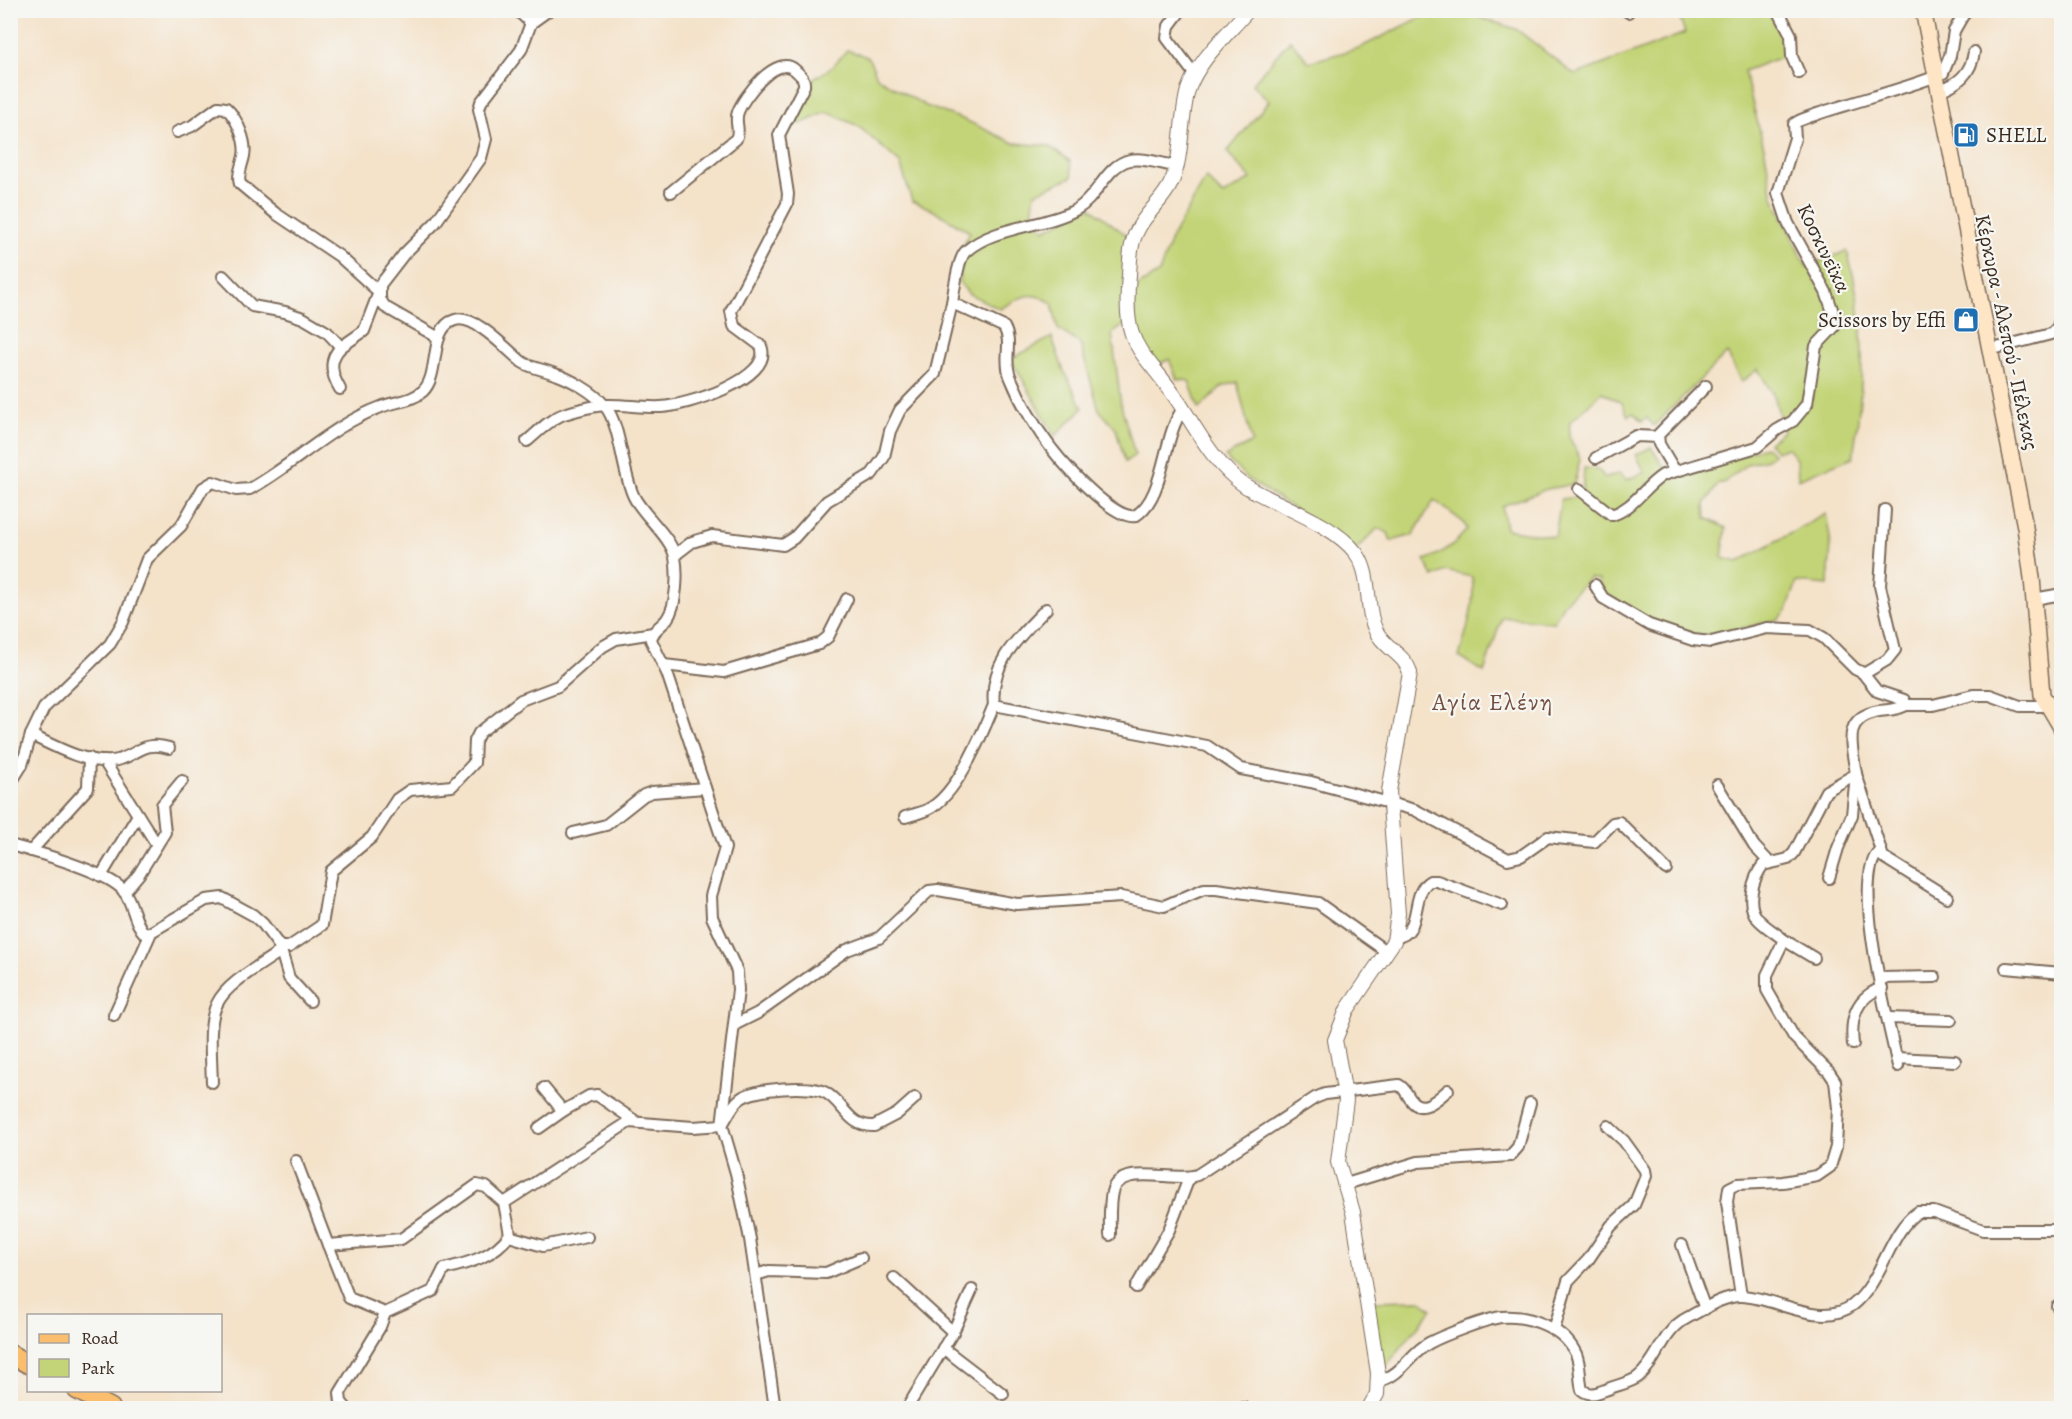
<svg xmlns="http://www.w3.org/2000/svg" width="2072" height="1419" viewBox="0 0 2072 1419" font-family="Alegreya,serif">
  <style>
    .green { fill: #c2d477; stroke: #7e7f4a; stroke-width: 1.5 }
    .lines { fill: none; stroke-linecap: round; stroke-linejoin: round }
    .minor-casing { stroke: #7c6a5a; stroke-width: 14 }
    .tertiary-casing { stroke: #7c6a5a; stroke-width: 16 }
    .secondary-casing { stroke: #7c6a5a; stroke-width: 18 }
    .primary-casing { stroke: #7c6a5a; stroke-width: 21 }
    .minor { stroke: #fff; stroke-width: 10 }
    .tertiary { stroke: #fff; stroke-width: 14 }
    .secondary { stroke: #fde5c5; stroke-width: 15 }
    .primary { stroke: #fabe6e; stroke-width: 18 }
    .labels { text-anchor: middle; stroke-width: 4.5; stroke-linejoin: round; paint-order: stroke }
    .poi-label { font-size: 21px; fill: #3b2a1e; stroke: #f6f6f2; text-anchor: start }
    .street-label { font-size: 21px; fill: #3b2a1e; stroke: #f6f6f2 }
    .quarter-label { font-size: 24px; letter-spacing: 1.5px; fill: #754f40; stroke: #f6f6f2 }
  </style>
  <rect width="100%" height="100%" fill="#f6f6f2"/>
  <filter id="ink" filterUnits="userSpaceOnUse"><feTurbulence type="fractalNoise" baseFrequency=".0167" numOctaves="2"/><feDisplacementMap in="SourceGraphic" scale="12" xChannelSelector="R" yChannelSelector="G"/><feConvolveMatrix kernelMatrix="1 2 1 2 8 2 1 2 1" color-interpolation-filters="sRGB"/></filter>
  <filter id="wash" filterUnits="userSpaceOnUse"><feTurbulence type="fractalNoise" baseFrequency=".008" numOctaves="4" result="noise"/><feDisplacementMap in="SourceGraphic" scale="24" xChannelSelector="R" yChannelSelector="G"/><feGaussianBlur stdDeviation="1.35" result="paint"/><feColorMatrix in="noise" values="0 0 0 0 0 0 0 0 0 0 0 0 0 0 0 0 0 1.4 0 .05"/><feComposite in="paint" operator="in"/></filter>
  <g filter="url(#wash)">
    <rect width="100%" height="100%" fill="#f4e2c9"/>
    <g class="green">
      <path d="M1434,11h25l57,18 59,46 110,-42 -8,-22h110l-11,5 13,20v18l-45,17 20,76 9,50 33,69 41,-15c21,72 17,133 6,206l-55,22 -1,-18 -9,-13 -11,3 -9,-8 15,-12 -8,-33 -17,-29 -17,13 -14,-29 -73,73 -7,-8 -5,3 -9,-8 -5,3 -6,-13 -20,-11 -32,30 -1,14 11,23 -6,25 -27,5 -45,17 4,23 49,8 6,-38 21,-2 2,-29 14,1 7,9 15,-5 6,7 19,-8 -9,-17 15,-8 19,29 95,-29 9,7 -7,5 -20,5 -23,19h-5l-14,21 1,14 20,10 -4,30 16,4 88,-48 5,30 -3,41 -31,-3 -10,28 -8,9 -67,17 -40,-5 -72,-40 -1,-11 -9,-2 -26,25 -10,19 -52,-5 -18,55 -25,-15c7,-25 17,-53 13,-80l-26,-6 -13,6 -8,-17c18,-7 30,-15 42,-31l-4,-7 -29,-22 -21,35 -22,6 -3,-8 -10,-5 -21,21 -108,-69 -24,-23 27,-15 -15,-60 -15,5 -23,22 -10,-28 -12,-2 -8,-20 -12,6 -22,-32 -2,-44 26,-16 12,-34 35,-61 17,17 28,-16 -24,-27 42,-51 -17,-17 38,-44 19,22 50,-14z"/>
      <path d="M847,50l21,7 10,21 48,28 39,14 49,23 35,3 21,15 2,16 -37,16 -3,21 12,16 46,-23 40,31 -6,87 -12,9 9,71 14,50 -10,7 -9,-33 -17,-19 -19,-66 -22,-15 -6,-26c-23,-14 -31,-6 -52,6l-31,-15 -10,-12 3,-33 8,-17c-19,-11 -37,-24 -58,-31l-12,-38 -42,-37 -31,-14 -27,12 -15,2 26,-45 21,-14z"/>
      <path d="M1052,337l11,32 20,39 -28,28 -44,-77z"/>
      <path d="M1420,1300l12,9 -50,62 -12,-70z"/>
    </g>
  </g>
  <g filter="url(#ink)">
    <g class="lines">
      <defs>
        <g id="minor">
          <path d="M517,10l14,13"/>
          <path d="M1181,10l-12,16 -2,12 28,37"/>
          <path d="M1627,10l1,2"/>
          <path d="M1778,10l13,25 1,22 7,16"/>
          <path d="M1938,91c20,-7 33,-17 36,-39"/>
          <path d="M177,132l15,-6 26,-19 8,1c11,10 21,34 18,48 -2,10 -7,19 -4,28l35,29 64,43 40,36 -15,39 -23,16 -14,-15 -24,-14 -18,-6 -33,-6 -29,-30"/>
          <path d="M952,303c2,-12 6,-45 14,-52 30,-26 78,-23 111,-42 21,-12 29,-44 53,-49 13,-3 32,4 45,6"/>
          <path d="M439,338l-54,-31 -5,-8v-14l24,-31 31,-31 46,-65 5,-19 -7,-30 2,-7 40,-52 10,-27 18,-13"/>
          <path d="M1989,350l62,-16 7,-7 4,-16"/>
          <path d="M340,389c-9,-15 -12,-29 1,-42"/>
          <path d="M527,441c11,-9 23,-22 37,-27 13,-4 28,-8 41,-9 18,-1 37,3 56,2 24,-1 114,-28 100,-61l-27,-20 -3,-15 56,-107 1,-10 -9,-59 25,-49c1,-8 -4,-11 -9,-16 -18,-17 -51,26 -57,42 -4,10 3,18 -2,27l-65,53"/>
          <path d="M1596,458l40,-22 22,1"/>
          <path d="M1675,471l-16,-27 -1,-9 48,-49"/>
          <path d="M1579,489l33,26c22,-7 32,-28 51,-40l94,-28 20,-17 16,-9 14,-17 9,-58 18,-19 -2,-18 -6,-17 -38,-69 -10,-30 17,-55 -1,-14c7,-9 126,-38 149,-51l7,-17 4,-25 12,-21"/>
          <path d="M675,555l17,-13 20,-6 71,9 11,-7 33,-37 45,-27 12,-17 6,-26 10,-21 35,-36 17,-71 52,24c9,16 -1,32 6,49 10,25 25,51 41,72 13,17 63,72 84,68 31,-19 27,-80 48,-107"/>
          <path d="M1595,585l8,13 46,27 44,15 18,2 56,-14 43,2 14,8 31,31 10,5"/>
          <path d="M2034,599l28,-5"/>
          <path d="M1046,609c-27,28 -57,54 -52,96l213,41 34,23 70,13 104,28 93,49 13,-3 27,-19 46,5 19,-19 6,-1 47,47"/>
          <path d="M664,665l60,7 95,-28 9,-7 19,-38"/>
          <path d="M1906,705h27l40,-10h17l30,11h26"/>
          <path d="M31,735c23,11 55,29 81,26 23,-2 29,-22 57,-13"/>
          <path d="M104,761l53,84"/>
          <path d="M1856,774l27,83 64,40"/>
          <path d="M10,784l12,-19 9,-30 13,-27 66,-64 13,-22 24,-63 34,-33 22,-38 10,-6 23,8 14,-1c45,-25 82,-64 131,-82 14,-6 30,-5 42,-16 18,-17 5,-63 32,-71 20,-6 53,31 67,42 9,6 20,7 30,11 17,5 42,19 53,33 16,19 17,67 29,91 9,18 38,41 41,60 3,16 2,48 -8,62 -6,8 -14,10 -16,21l16,33 58,175 -14,48 1,21 25,54 1,19 -16,135 14,48 14,66 25,169"/>
          <path d="M1717,785l37,61 15,16"/>
          <path d="M905,817c7,-2 15,-4 22,-7 30,-14 55,-76 67,-105"/>
          <path d="M573,833l33,-8 38,-30 8,-3 53,-4"/>
          <path d="M10,845c26,7 96,26 113,45 11,13 10,33 23,45l60,-35 16,-2 31,17 10,9 17,23h9l33,-22 9,-54 41,-34 25,-38 13,-9 42,-4 22,-23 1,-22 4,-8 42,-33 37,-14 44,-39 14,-8 37,-6"/>
          <path d="M31,851l57,-63 1,-30"/>
          <path d="M1880,851c-31,23 10,178 18,215"/>
          <path d="M101,876l37,-61"/>
          <path d="M1829,878l9,-30 14,-33 4,-41"/>
          <path d="M124,892l15,-18 26,-42 -3,-27 20,-24"/>
          <path d="M1395,937c29,-2 14,-44 35,-56h7l65,24"/>
          <path d="M1784,940l30,18"/>
          <path d="M280,947l9,31 21,23"/>
          <path d="M2006,968l56,5"/>
          <path d="M1880,978l55,-1"/>
          <path d="M114,1015l36,-80"/>
          <path d="M1888,1018l63,2"/>
          <path d="M734,1025l24,-12 89,-63 32,-12 50,-47 9,-1 79,14 104,-7 43,9 40,-17h12l102,14 69,49"/>
          <path d="M1853,1044c-3,-26 3,-47 29,-56"/>
          <path d="M1896,1058l59,3"/>
          <path d="M212,1082c-4,-86 -3,-84 69,-131"/>
          <path d="M544,1088l19,23 26,-15 8,-1 38,26"/>
          <path d="M539,1128l24,-17"/>
          <path d="M296,1161l32,84"/>
          <path d="M1346,1184l72,-22 92,-6 8,-9 12,-44"/>
          <path d="M1110,1235c0,-14 -1,-30 2,-43 7,-30 63,-9 85,-17l118,-77 10,-4 74,-9c7,4 7,9 12,15 11,15 28,-2 37,-10"/>
          <path d="M509,1236l34,10 44,-9"/>
          <path d="M1682,1245l23,64"/>
          <path d="M756,1275l13,-4 57,2 35,-15"/>
          <path d="M894,1278l59,54"/>
          <path d="M1136,1287l33,-57 20,-52"/>
          <path d="M1741,1296l-14,-94 2,-14 8,-4 46,-2 34,-6 13,-9 6,-20 2,-39 -3,-27 -6,-9 -35,-35 -27,-47v-15l17,-35c-8,-7 -19,-13 -26,-21 -13,-14 -5,-41 5,-54l25,-6 6,-6 32,-62 30,-17c-4,-29 -15,-56 23,-63 8,-1 19,-1 27,-6l-2,-5 -27,-9 -12,-15 2,-4 20,-12 8,-10 -15,-64 5,-76"/>
          <path d="M2057,1306h5"/>
          <path d="M385,1313l-36,-15 -21,-53 73,-6 76,-54 9,2 18,16"/>
          <path d="M1554,1330l14,-49 20,-21 23,-34 23,-21 12,-29 -1,-6 -21,-29 -16,-15"/>
          <path d="M943,1348l60,46"/>
          <path d="M1378,1381c24,-5 31,-27 51,-38 13,-7 59,-25 73,-26 28,-2 62,11 74,37 5,11 3,25 6,36 9,7 17,2 26,-1 9,-4 22,-6 30,-12 20,-16 24,-46 49,-59 15,-8 37,-23 55,-22 33,1 79,33 111,9 30,-24 36,-74 65,-93h16l49,18h79"/>
          <path d="M346,1408l-5,-6 -1,-9 40,-66 5,-14 48,-22 11,-22c25,-6 50,-12 66,-35l-6,-31 125,-81 64,5 29,-2c5,-8 10,-20 18,-26 14,-11 72,-15 86,-6 18,10 22,34 48,33l23,-12 18,-16"/>
          <path d="M907,1408l46,-76 19,-42"/>
          <path d="M1243,1408h1"/>
        </g>
        <path id="tertiary" d="M1248,10c-20,24 -50,50 -60,80 -8,27 -5,69 -17,93 -8,18 -26,30 -34,48 -7,13 -7,29 -8,44 -8,76 15,73 51,129 18,28 36,62 64,81 33,21 88,37 112,68 17,23 8,54 20,78 8,17 30,24 34,42l-21,118 9,123 -4,27 -47,69 -12,30 11,60 -8,62 15,50 25,161 -1,21 -8,14"/>
        <path id="secondary" d="M1923,10l102,517 7,51 10,117 20,34"/>
        <g id="primary">
          <path d="M10,1354l18,10"/>
          <path d="M77,1390l34,18"/>
        </g>
      </defs>
      <use href="#minor" class="minor-casing"/>
      <use href="#tertiary" class="tertiary-casing"/>
      <use href="#secondary" class="secondary-casing"/>
      <use href="#primary" class="primary-casing"/>
      <use href="#minor" class="minor"/>
      <use href="#tertiary" class="tertiary"/>
      <use href="#secondary" class="secondary"/>
      <use href="#primary" class="primary"/>
    </g>
  </g>
  <defs>
    <symbol id="fuel-square" viewBox="-11 -11 22 22"><rect x="-9" y="-9" width="18" height="18" rx="4" fill="#1f6fb2" stroke="#f6f6f2"/><path d="M-5.5-6h7V0h2V4h1.3V-2.5L3-4.5l.8-.8L6-3V5H2.5V1h-1V6h-7ZM-4.2-4.7v3.2H.2V-4.7Z" fill="#fff"/></symbol>
    <symbol id="shop-square" viewBox="-11 -11 22 22"><rect x="-9" y="-9" width="18" height="18" rx="4" fill="#1f6fb2" stroke="#f6f6f2"/><path d="M-5-2.5h2.3a2.7 3.5 0 0 1 5.4 0H5L5.5 6h-11ZM-1.5-2.5h3a1.5 2.3 0 0 0-3 0Z" fill="#fff"/></symbol>
  </defs>
  <g fill-rule="evenodd">
    <use href="#fuel-square" x="1951" y="120" width="30" height="30"/>
    <use href="#shop-square" x="1951" y="305" width="30" height="30"/>
  </g>
  <g class="labels">
    <g class="poi-label">
      <text x="1986" y="142">SHELL</text>
      <text x="1946" y="327" text-anchor="end">Scissors by Effi</text>
    </g>
    <g class="street-label">
      <text transform="translate(1824 248) rotate(64)" y="7">Κοσκινεϊκα</text>
      <text transform="translate(2007 332) rotate(78)" y="7">Κέρκυρα - Αλεπού - Πέλεκας</text>
    </g>
    <g class="quarter-label">
      <text x="1493" y="710">Αγία Ελένη</text>
    </g>
  </g>
  <rect width="2072" height="1419" fill="none" stroke="#f6f6f2" stroke-width="36"/>
  <rect x="27" y="1314" width="195" height="78" fill="#f6f6f2" stroke="#aba49d" stroke-width="1.5"/>
  <rect x="39" y="1334" width="30" height="9" fill="#fabe6e" stroke="#aba49d" stroke-width="1.5"/>
  <text x="81" y="1344" font-size="18" fill="#3b2a1e">Road</text>
  <rect x="39" y="1359" width="30" height="18" fill="#c2d477" stroke="#aba49d" stroke-width="1.5"/>
  <text x="81" y="1374" font-size="18" fill="#3b2a1e">Park</text>
</svg>
